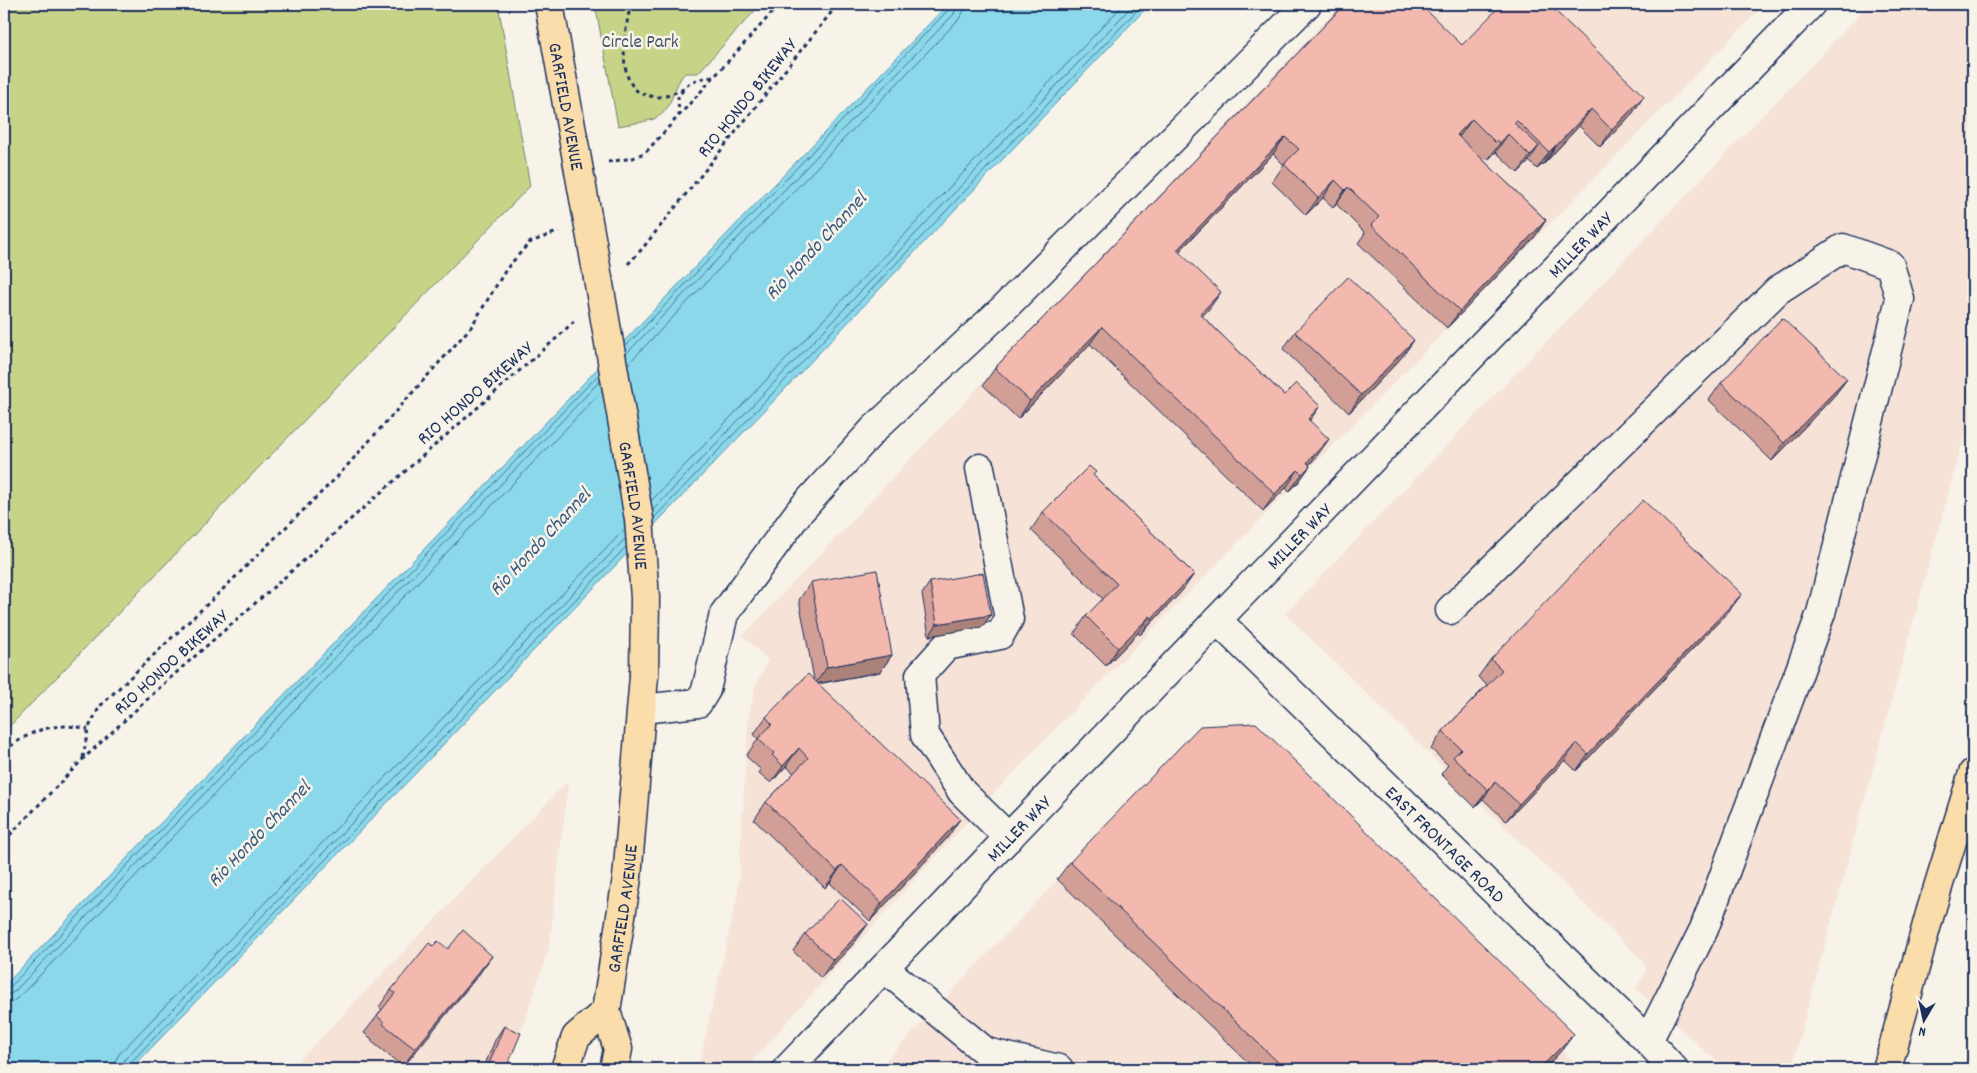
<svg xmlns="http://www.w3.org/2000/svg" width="1977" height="1073" viewBox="0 0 1977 1073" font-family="Dekko,sans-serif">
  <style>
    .built { fill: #f6e2d7 }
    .green { fill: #c7d488; stroke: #718273 }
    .water { fill: #8ad8e9; stroke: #5e94b1 }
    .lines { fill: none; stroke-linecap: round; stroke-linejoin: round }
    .shore { stroke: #477396; stroke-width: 1 }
    .minor-casing { stroke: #1b2f5e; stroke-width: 31 }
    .major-casing { stroke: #1b2f5e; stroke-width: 31 }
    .highway-casing { stroke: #1b2f5e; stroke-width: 31 }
    .path { stroke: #1b2f5e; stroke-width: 3; stroke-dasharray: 4 4; stroke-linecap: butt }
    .minor { stroke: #f7f3e8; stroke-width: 28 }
    .major { stroke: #faddab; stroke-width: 28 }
    .highway { stroke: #faddab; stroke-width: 28 }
    .major-bridge-casing { stroke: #1b2f5e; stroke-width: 31; stroke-linecap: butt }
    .major-bridge { stroke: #faddab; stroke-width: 28 }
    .wall { fill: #d29f96; stroke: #1b2f5e }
    .shaded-wall { fill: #ab827a; stroke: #1b2f5e }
    .building { fill: #f4b9ae; stroke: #1b2f5e }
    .labels { text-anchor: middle; stroke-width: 5; stroke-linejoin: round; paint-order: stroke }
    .park-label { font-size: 19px; fill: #465868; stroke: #f7f3e8 }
    .street-label { font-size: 19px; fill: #1b2f5e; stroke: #f7f3e8 }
    .water-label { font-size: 20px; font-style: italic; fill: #375981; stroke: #f7f3e8 }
  </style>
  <rect width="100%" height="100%" fill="#f7f3e8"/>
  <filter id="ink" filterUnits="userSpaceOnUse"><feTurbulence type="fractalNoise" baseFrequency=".02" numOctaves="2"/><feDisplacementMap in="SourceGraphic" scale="10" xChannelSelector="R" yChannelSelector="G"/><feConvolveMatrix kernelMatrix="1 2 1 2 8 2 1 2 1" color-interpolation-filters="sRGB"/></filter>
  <g filter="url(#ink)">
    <g class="built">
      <path d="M1341,4h424l-714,729 -99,105 -207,231h-47l40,-176 10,-171 7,-35 13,-27 -25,-24z"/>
      <path d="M1870,4h103v414l-13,32 -169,619h-66l-89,-80 11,-20 -4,-8 -358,-347z"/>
      <path d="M1244,741l337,328h-703l310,-326z"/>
      <path d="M568,781l-19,167 -40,121h-218z"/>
    </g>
    <g class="green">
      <path d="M4,4h494l32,182 -526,546z"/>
      <path d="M595,4h166l-63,69h-13c-12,12 -12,35 -27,44 -8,5 -30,7 -40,9z"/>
    </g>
    <path class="water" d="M948,4h202l-384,405 -635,660h-127v-83z"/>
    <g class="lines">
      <g class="shore">
        <path d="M625,347l324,-338 2,-5"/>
        <path d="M626,354l328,-340 3,-10"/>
        <path d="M628,364l331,-345 5,-8 1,-7"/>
        <path d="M651,501l473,-497"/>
        <path d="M653,510l481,-506"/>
        <path d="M654,518l489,-514"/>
        <path d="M4,989l6,-2 589,-613"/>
        <path d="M4,996l10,-4 586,-611"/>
        <path d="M4,1003l8,-1 7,-5 583,-606"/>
        <path d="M114,1069l1,-7 4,-8 506,-525"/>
        <path d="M121,1069l4,-10 500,-520"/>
        <path d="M128,1069l1,-5 497,-517"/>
      </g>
      <defs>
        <g id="minor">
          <path d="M980,468l29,151 -9,16 -54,11 -26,29 5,60 37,57 47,46"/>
          <path d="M1450,610l328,-320 65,-42 47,17 10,34 -79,314 -117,316 -56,112"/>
          <path id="s1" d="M1217,620l431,421 26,28"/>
          <path d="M642,709l56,-6 8,-13 18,-76 75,-102 76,-84 129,-120 303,-304"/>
          <path d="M884,968l102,84 73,17"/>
          <path id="s2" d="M787,1069l430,-449 594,-616"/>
        </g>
        <g id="major">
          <path id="s3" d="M549,4l43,239"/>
          <path d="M565,1069l11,-32 30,-26"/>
          <path id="s4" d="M614,1069l4,-20 -12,-38 21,-133 17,-202"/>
        </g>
        <path id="highway" d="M1887,1069l44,-159 42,-137"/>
      </defs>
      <use href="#minor" class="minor-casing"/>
      <use href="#major" class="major-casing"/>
      <use href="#highway" class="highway-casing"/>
      <g class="path">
        <path d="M631,4c-6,23 -17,83 15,91 7,2 15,3 23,0 20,-7 19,-17 45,-18"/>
        <path d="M679,116l-1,-20 7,-8"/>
        <path d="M608,162l25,-4 13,-6 134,-148"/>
        <path d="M628,264l14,-15 196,-245"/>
        <path d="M4,751c27,-21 50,-30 84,-22"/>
        <path d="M83,758l5,-29 12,-23 119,-113 118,-116 134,-150 36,-59 22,-25 30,-12"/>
        <path d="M4,841l79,-82 86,-80 390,-343 15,-15"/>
      </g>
      <use href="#minor" class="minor"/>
      <use href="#major" class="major"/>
      <use href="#highway" class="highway"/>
      <defs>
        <g id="major-bridge">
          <path id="s5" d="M592,243l47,276 6,79 -1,78"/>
        </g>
      </defs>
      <use href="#major-bridge" class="major-bridge-casing"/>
      <use href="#major-bridge" class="major-bridge"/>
    </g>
    <g class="wall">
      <path d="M1345,4l117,41 182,51 -12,18 -32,33 -21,-21 -35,38v-1l-7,6 -8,-8 -11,12 -22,-21 -8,8 -3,-2 -2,2 63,60 -12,18 -87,90 -89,-85 7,-10 -29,-29 -3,3 -10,-9 -17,17 -34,-33 12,-17 -11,-11 -94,98 30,57 -7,7 108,104 7,36 -8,9 1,1 -12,17 -9,9 -3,-4 -23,23 -173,-167 -72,75 -35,-34 12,-17z"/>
      <path d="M1295,332l119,8 -12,17 -53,56 -66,-64z"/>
      <path d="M1847,379l-13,17 -62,65 -63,-61 12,-17z"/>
      <path d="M1093,475l101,99 -12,17 -42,44 -2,-2 -32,33 -32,-32 12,-18 17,-17 -72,-69 12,-18z"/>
      <path d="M811,582l81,73 -12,17 -62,12 130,153 -78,84 -40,-38 -5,5 -71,-68 12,-18 28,-29 -8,-7 -15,17 -12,-10 2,-3 -15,-14 12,-17 -4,-5 12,-17 48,-38 -15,-79z"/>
      <path d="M930,582l61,33 -9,12 -53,9 -7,-42z"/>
      <path d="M1729,611l-153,160 -11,-11 -59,61 -23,-22 -8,8 -34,-33 7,-9 -17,-16 12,-18 44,-46 -9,-8 13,-18z"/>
      <path d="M1070,862l504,172 -13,17 -17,18h-289l-198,-190z"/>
      <path d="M868,924l-13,18 -34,36 -28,-27 12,-17z"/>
      <path d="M433,946l47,27 -77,94 -32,-26 1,-2 -8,-6 18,-23 -3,-3 12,-17z"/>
      <path d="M504,1026l2,43h-23l13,-31z"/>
    </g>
    <g class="shaded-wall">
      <path d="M1644,96l-12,18 -32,33 12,-17z"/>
      <path d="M1591,109l-12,17 -35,38 12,-18z"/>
      <path d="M1472,119l-12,17 -3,-1z"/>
      <path d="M1508,134l-12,18 -8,8 12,-17z"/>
      <path d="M1285,137l-12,17 -109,113 13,-17z"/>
      <path d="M1556,145l-12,18 -7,6 12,-17z"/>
      <path d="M1539,146l-12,18 -9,9 12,-17z"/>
      <path d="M1335,180l-12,18 -17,17 12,-17z"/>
      <path d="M1348,187l-12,17 -3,3 12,-17z"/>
      <path d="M1546,220l-12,18 -87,90 13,-17z"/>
      <path d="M1221,292l-12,17 -21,22 12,-17z"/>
      <path d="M1102,327l-12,17 -72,75 12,-18z"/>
      <path d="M1414,340l-12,17 -53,56 12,-18z"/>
      <path d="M1847,379l-13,17 -62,65 12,-18z"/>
      <path d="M1320,406l-12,17v-4z"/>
      <path d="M1329,439l-12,17 -16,17 6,-11z"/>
      <path d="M1310,466l-12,17 -9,9 13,-18z"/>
      <path d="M1298,470l-12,18 -23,23 12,-17z"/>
      <path d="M1194,574l-12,17 -42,44 12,-17z"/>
      <path d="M1742,594l-13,17 -153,160 12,-17z"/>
      <path d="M991,615l-9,12 -53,9 8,-12z"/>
      <path d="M1150,616l-12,17 -32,33 12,-18z"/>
      <path d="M892,655l-12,17 -65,12 12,-17z"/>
      <path d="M1577,743l-12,17 -59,61 13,-17z"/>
      <path d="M799,748l-13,18 -15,17 12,-17z"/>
      <path d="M1495,782l-12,17 -8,8 13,-17z"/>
      <path d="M960,819l-12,18 -78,84 12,-18z"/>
      <path d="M842,865l-12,18 -5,5 12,-17z"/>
      <path d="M868,924l-13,18 -34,36 12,-18z"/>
      <path d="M492,956l-12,17 -77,94 12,-18z"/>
      <path d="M1574,1034l-13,17 -17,18h-5z"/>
    </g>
    <g class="building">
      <path d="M1345,4h75l42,41 40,-41h46l96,92 -32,34 -21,-21 -35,37v-1l-7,7 -32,-31 -3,2 25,23 -9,10 -22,-22 -8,9 -3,-3 -2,2 -23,-23 -15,16 89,85 -86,91 -89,-86 8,-8 -31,-30 -3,3 -10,-10 -17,18 -34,-34 15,-15 -14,-12 -108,113 44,42 -21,22 84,81 12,-12 24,23 -12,13 21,20 -22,23 3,4 -8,8 -4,-4 -23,24 -173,-167 -72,74 -35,-33z"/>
      <path d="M1348,277l66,63 -53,55 -66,-63z"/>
      <path d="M1782,318l65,61 -63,64 -63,-60z"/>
      <path d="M1089,466l7,6 -3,3 101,99 -42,44 -2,-2 -32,32 -32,-32 31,-32 -74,-72z"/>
      <path d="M1643,500l99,94 -154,160 -11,-11 -58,61 -24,-22 -7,8 -35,-33 8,-8 -18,-18 59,-61 -11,-11z"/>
      <path d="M877,570l15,85 -65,12 -16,-85z"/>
      <path d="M983,573l8,42 -54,9 -7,-42z"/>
      <path d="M808,674l152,145 -78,84 -40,-38 -5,6 -71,-69 42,-44 -9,-10 -16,18 -11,-11 2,-2 -16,-14 14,-15 -6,-7z"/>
      <path d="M1256,723l318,311 -35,35h-254l-215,-207 130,-136z"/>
      <path d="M840,898l28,26 -35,36 -28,-26z"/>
      <path d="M463,930l29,26 -77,93 -32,-25 1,-2 -7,-6 18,-23 -4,-3 38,-47 4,3 5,-5 10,8z"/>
      <path d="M504,1026l17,7 -15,36h-19z"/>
    </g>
  </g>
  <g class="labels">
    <g class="park-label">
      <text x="640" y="47">Circle Park</text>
    </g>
    <g class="street-label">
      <text transform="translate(746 97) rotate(-51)" y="7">RIO HONDO BIKEWAY</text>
      <text dy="7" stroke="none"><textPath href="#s3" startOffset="104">GARFIELD AVENUE</textPath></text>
      <text dy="7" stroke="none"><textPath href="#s2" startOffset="1144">MILLER WAY</textPath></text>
      <text transform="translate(474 392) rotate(-41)" y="7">RIO HONDO BIKEWAY</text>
      <text dy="7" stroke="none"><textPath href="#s5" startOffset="266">GARFIELD AVENUE</textPath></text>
      <text dy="7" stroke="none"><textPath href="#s2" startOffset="739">MILLER WAY</textPath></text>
      <text transform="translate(170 661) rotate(-42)" y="7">RIO HONDO BIKEWAY</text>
      <text dy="7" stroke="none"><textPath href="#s2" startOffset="334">MILLER WAY</textPath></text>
      <text dy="7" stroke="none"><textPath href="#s1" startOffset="320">EAST FRONTAGE ROAD</textPath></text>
      <text dy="7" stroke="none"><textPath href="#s4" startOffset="164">GARFIELD AVENUE</textPath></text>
    </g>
    <g class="water-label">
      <text transform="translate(815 245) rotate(-47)" y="7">Rio Hondo Channel</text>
      <text transform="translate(539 541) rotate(-47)" y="7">Rio Hondo Channel</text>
      <text transform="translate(258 833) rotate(-46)" y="7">Rio Hondo Channel</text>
    </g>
  </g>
  <rect width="1977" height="1073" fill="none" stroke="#f7f3e8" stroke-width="20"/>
  <rect x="10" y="10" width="1957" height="1053" fill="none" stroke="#1b2f5e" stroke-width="2" filter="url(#ink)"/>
  <g transform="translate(1924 1020) rotate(189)" stroke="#f7f3e8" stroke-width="4" paint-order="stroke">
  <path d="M0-4L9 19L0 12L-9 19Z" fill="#1b2f5e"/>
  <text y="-8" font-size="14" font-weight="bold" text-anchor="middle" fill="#1b2f5e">N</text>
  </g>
</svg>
